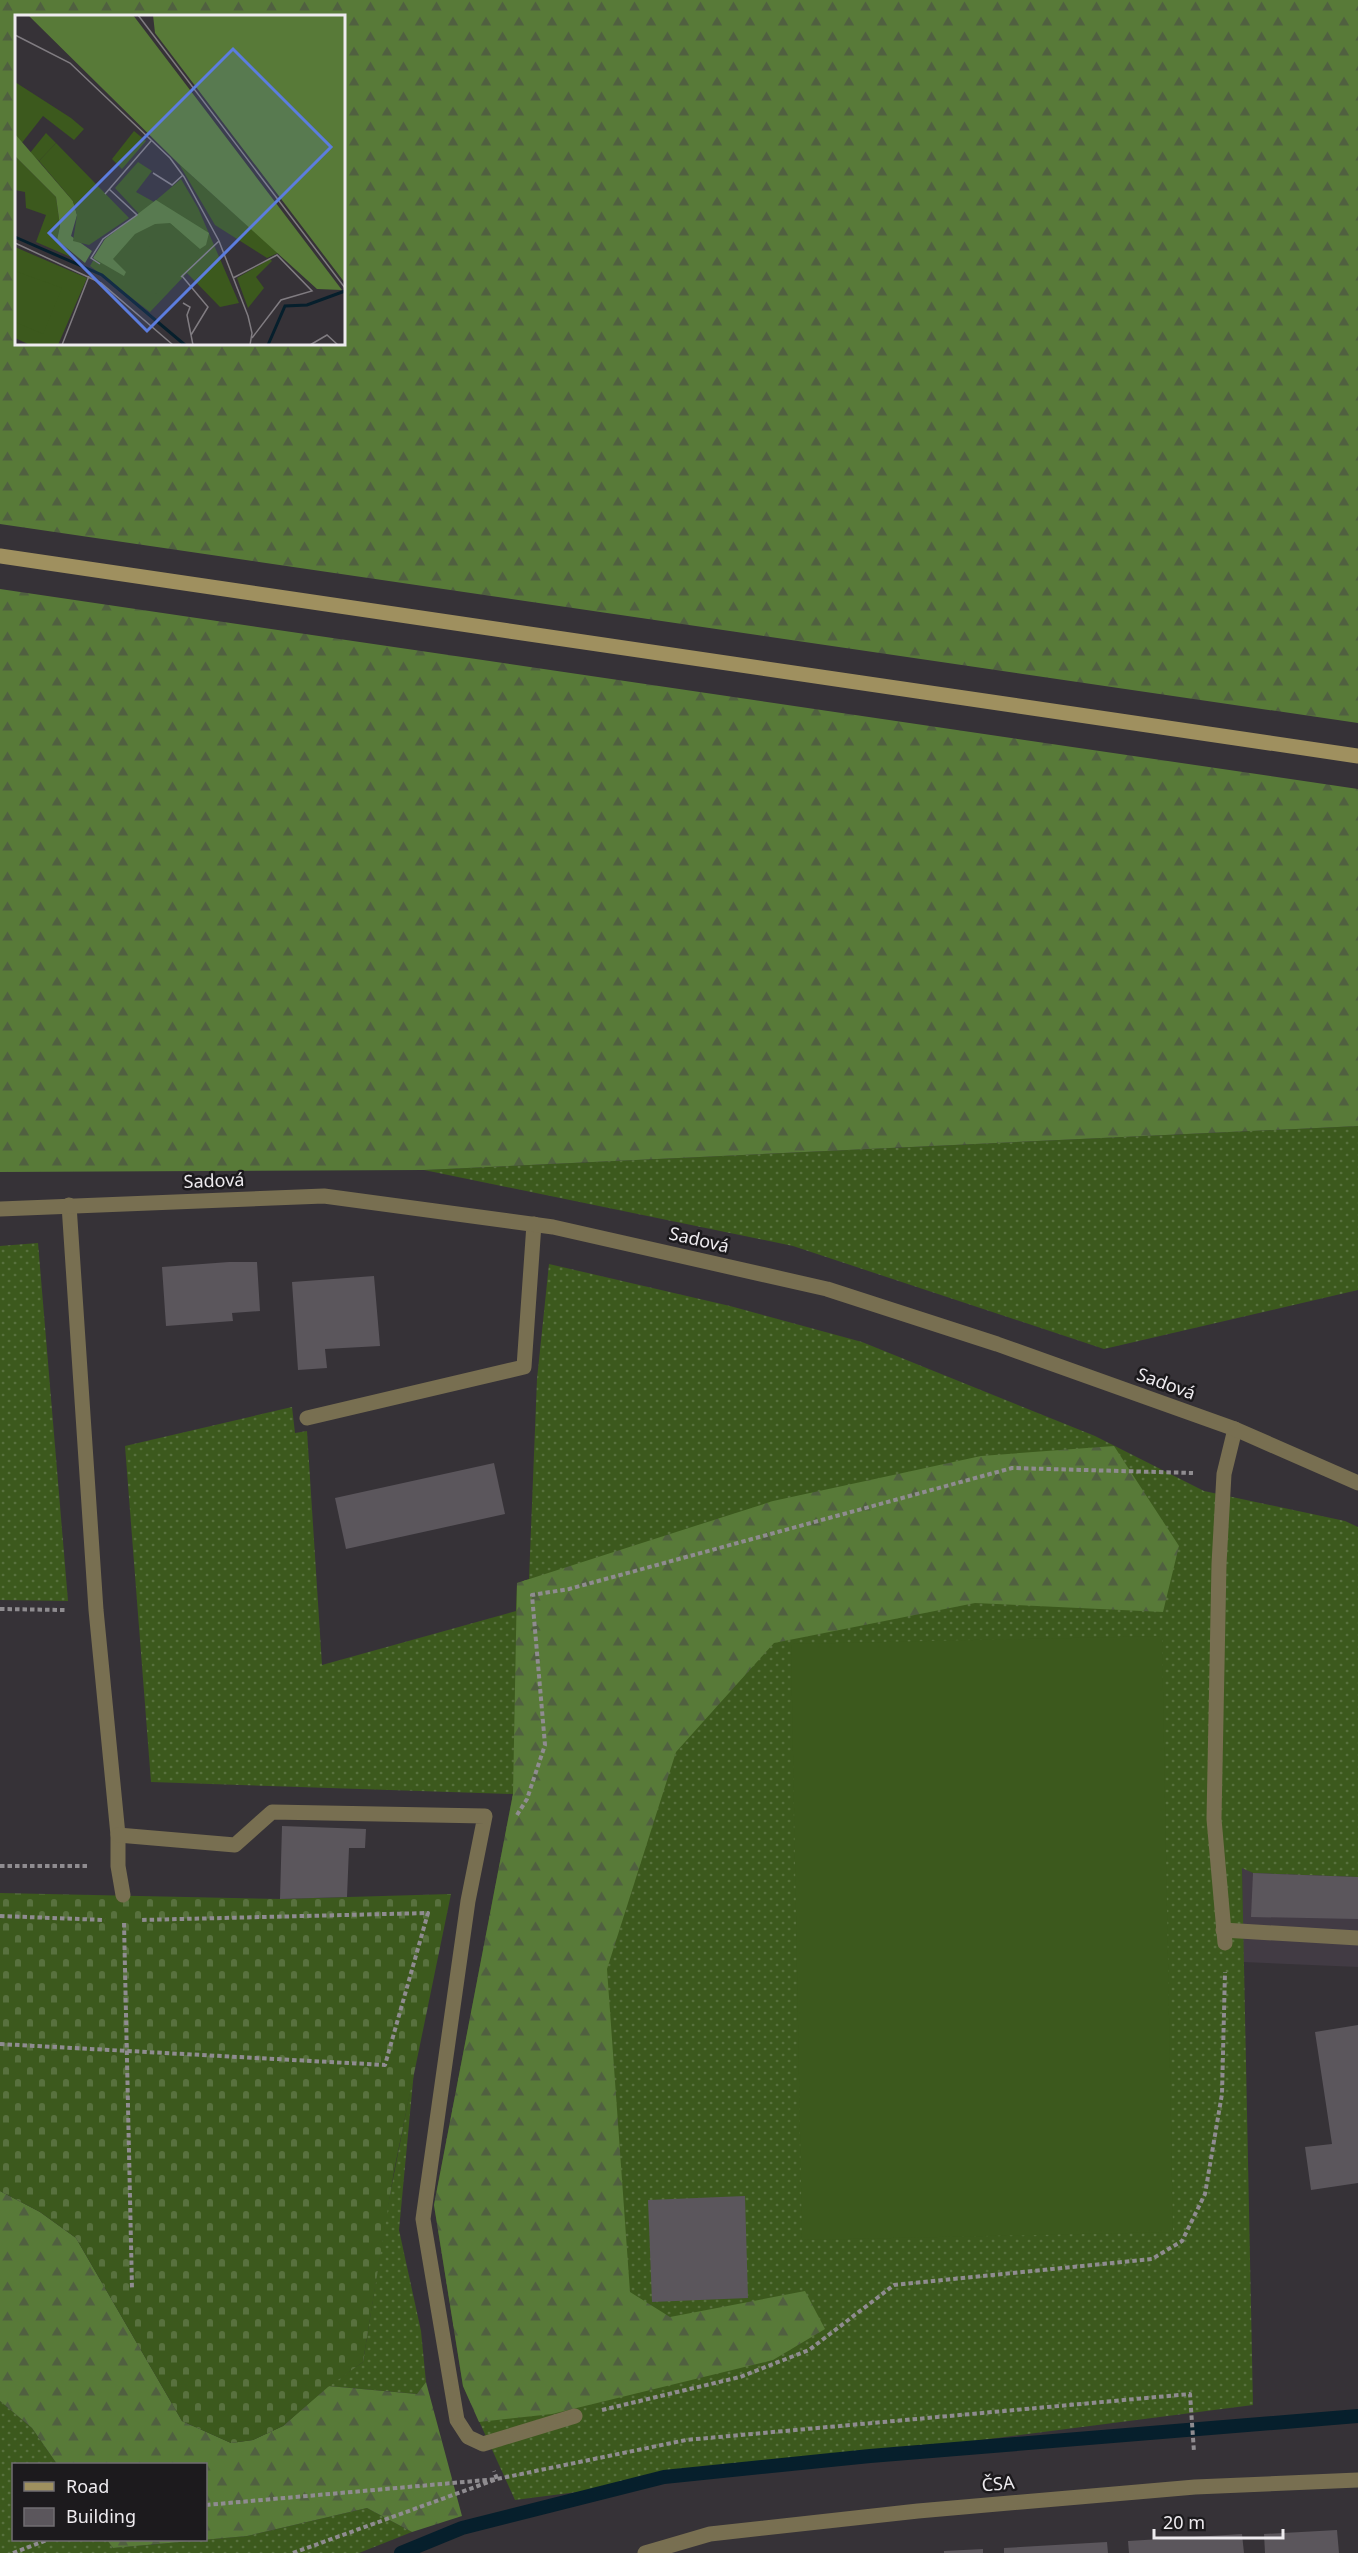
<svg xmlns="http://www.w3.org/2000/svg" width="1358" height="2553" viewBox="0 0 1358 2553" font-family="'Noto Sans',sans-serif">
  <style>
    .built { fill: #423b44 }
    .grass { fill: url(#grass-dots) }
    .forest { fill: url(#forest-firs); fill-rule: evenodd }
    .cemetery { fill: url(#cemetery-stones) }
    .garden { fill: #3c591d }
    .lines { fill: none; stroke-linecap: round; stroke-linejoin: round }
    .stream { stroke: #061f2c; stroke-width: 14 }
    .building { fill: #5b565c }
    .path { stroke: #8f8c90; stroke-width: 4; stroke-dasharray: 4.5 3; stroke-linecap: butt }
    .service { stroke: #786f51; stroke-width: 15 }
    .minor { stroke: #786f51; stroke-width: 15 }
    .secondary { stroke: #9f905f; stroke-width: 15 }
    .labels { text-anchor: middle; stroke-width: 5; stroke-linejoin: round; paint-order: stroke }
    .street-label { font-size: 18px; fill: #eeebef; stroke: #1c1a1d }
    .inset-river { fill: none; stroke: #061f2c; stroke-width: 3 }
    .inset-road { fill: none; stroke: #807c81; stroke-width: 1.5 }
    .view { fill: #5c7ddf; fill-opacity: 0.15; stroke: #5c7ddf; stroke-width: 3 }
    .inset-edge { fill: none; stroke: #eeebef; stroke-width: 3 }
  </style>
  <defs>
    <pattern id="grass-dots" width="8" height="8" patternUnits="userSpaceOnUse" patternTransform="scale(1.5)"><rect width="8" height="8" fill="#3c591d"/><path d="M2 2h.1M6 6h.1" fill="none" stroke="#58713e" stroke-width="1.8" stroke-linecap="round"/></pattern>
    <pattern id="forest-firs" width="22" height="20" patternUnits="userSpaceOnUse" patternTransform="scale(1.5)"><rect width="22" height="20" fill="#587a38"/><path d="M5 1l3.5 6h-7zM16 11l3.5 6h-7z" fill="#506040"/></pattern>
    <pattern id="cemetery-stones" width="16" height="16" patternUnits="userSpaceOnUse" patternTransform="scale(1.5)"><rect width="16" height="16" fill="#3c591d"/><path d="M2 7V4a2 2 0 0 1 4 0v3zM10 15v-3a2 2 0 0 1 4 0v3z" fill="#58713e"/></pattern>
  </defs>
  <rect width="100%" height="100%" fill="#363237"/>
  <path class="built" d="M1242,1867l11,6 105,4v90l-115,-5z"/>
  <g class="grass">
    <path d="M1358,1126v164l-254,59 -311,-103 -369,-76z"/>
    <path d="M38,1243l30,358 -68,-1v-354z"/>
    <path d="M549,1264l181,42 132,36 233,94 109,55 141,30 13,6v350l-105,-4 -11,-5 11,537 -738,95 -52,-114 -29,-181 79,-411 -362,-12 -26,-336 167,-39 3,26 12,-2 15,234 194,-54 1,-28 12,-4 8,-200z"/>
    <path d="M414,2071l-15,159 22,101 5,51 -8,12 -90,-8 35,-24 24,-152z"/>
    <path d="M0,2401l32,27 25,36h-43v76h93l6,8 134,-12 120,-28 45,24 -53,21h-359z"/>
  </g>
  <g class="forest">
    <path d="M0,0h1358v723l-1358,-199zM344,16v328h-328v-328z"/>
    <path d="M0,589l1358,200v337l-934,44 -424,2z"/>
    <path d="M1114,1446l65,100 -16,66 -188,-9 -201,40 -98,109 -69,217 23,323 40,25 135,-26 20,38 -52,31 -221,54 -73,8 -16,-36 -29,-181 79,-411 4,-211 256,-82 208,-45z"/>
    <path d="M0,2191l40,21 36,26 106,183 49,22 22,-3 30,-14 45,-40 89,8 9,-12 36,134 -50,16 -45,-24 -120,28 -134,12 -6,-8h99v-76h-149l-25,-36 -32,-27z"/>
  </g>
  <path class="cemetery" d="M0,1893l280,6 171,-5 -57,277 -31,191 -35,25 -45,39 -30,14 -22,3 -49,-22 -106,-183 -36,-26 -40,-21z"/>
  <path class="garden" d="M1162,1636l11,596 -371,8 -11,-596z"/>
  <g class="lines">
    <path class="stream" d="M401,2553l61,-25 202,-51 206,-21 488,-40"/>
  </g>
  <g class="building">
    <path d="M229,1262h28l3,49 -28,2 1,8 -67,5 -4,-59z"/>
    <path d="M374,1276l6,70 -55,3 2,19 -29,2 -6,-88z"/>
    <path d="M494,1463l11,51 -159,35 -11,-51z"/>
    <path d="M282,1826l84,3 -1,19h-16l-2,49 -67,2z"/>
    <path d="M1253,1873l105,4v42l-107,-2z"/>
    <path d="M1358,2025v158l-47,7 -6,-43 27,-3 -17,-112z"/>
    <path d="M745,2196l3,102 -96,4 -4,-102z"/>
    <path d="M1337,2530l2,23h-74l-1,-19z"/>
    <path d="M1242,2534l2,19h-115l-1,-12z"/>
    <path d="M1107,2542l1,11h-104v-5z"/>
    <path d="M983,2549v4h-39v-2z"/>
  </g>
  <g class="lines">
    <g class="path">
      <path d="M0,1609l65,1"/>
      <path d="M517,1815l10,-16 18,-54 -13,-150 37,-6 443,-121 181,5"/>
      <path d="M0,1866h87"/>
      <path d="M0,1916l105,4"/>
      <path d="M124,1923l8,366"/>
      <path d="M0,2044l385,21 43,-152 -288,7"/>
      <path d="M602,2410l138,-33 69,-27 85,-65 258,-26 30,-18 23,-47 17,-100 3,-122"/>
      <path d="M206,2505l291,-26 -3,-8"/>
      <path d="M13,2553l34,-13"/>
      <path d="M293,2553l204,-74 189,-39 504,-46 4,58"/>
    </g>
    <g class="service">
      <path d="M69,1205l27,405 22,225v31l5,29"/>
      <path d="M307,1418l217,-51 10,-143"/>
      <path d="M118,1835l117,10 37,-33 213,4 -17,85 -45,318 34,201 11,17 15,7 92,-28"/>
      <path d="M1223,1930l135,8"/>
      <path d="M1225,1943l-11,-124 5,-255 5,-90 11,-45"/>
    </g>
    <g class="minor">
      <path d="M0,1209l324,-13 229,31 274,62 170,55 238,85 123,54"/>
      <path d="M645,2553l65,-19 208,-23 277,-24 163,-7"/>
    </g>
    <path class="secondary" d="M0,556l1358,200"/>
  </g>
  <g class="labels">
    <g class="street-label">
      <text transform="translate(214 1181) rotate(-2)" y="6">Sadová</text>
      <text transform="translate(699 1240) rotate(13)" y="6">Sadová</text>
      <text transform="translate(1166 1384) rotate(20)" y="6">Sadová</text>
      <text transform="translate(998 2484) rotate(-5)" y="6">ČSA</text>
    </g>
  </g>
  <g transform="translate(15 15)">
    <rect width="330" height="330" fill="#363237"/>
    <path d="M0,67l56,36 13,11 -10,11 -31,-24 -22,28 -6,-10zM119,116l12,10 -24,28 -10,-10zM31,118l10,10 -17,18 -9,-8zM0,141l41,41 4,29 -3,14 23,21 -44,-19 10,-27 -20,-7 -1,-16 -10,-2zM123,147l14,9 -16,21 18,10 27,-23 17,29 41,95 -19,4 -33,-34 -37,39 -60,-46 15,-27 35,-24 -25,-27zM164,149l99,89 -11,5 -52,-33zM0,232l72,31 -29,67h-28l-15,-7zM255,244l2,2 -16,16 8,11 -16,20 -11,-30z" fill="#3c591d"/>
    <path d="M13,0h105l209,275 -25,-1 -138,-125zM138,0h192v268l-190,-250zM0,119l58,67 4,14 -6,21 21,15 -7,12 -28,-23 3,-14 -4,-29 -41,-41zM141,185l53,33 -3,12 -6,4 -30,-26 -15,1 -20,10 -22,25 13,13 -2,4 -31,-18 12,-19z" fill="#587a38"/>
    <path d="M41,128l73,75 -40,27 -16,-4 4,-26 -4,-14 -34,-40z" fill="#3c591d"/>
    <path d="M156,209l28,26 -43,44 -27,-26zM0,256l47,17 -19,46 -28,-12z" fill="#3c591d"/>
    <path class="inset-river" d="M0,222l87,38 83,70M253,330l17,-39 22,-1 38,-14"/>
    <path class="inset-road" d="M123,0l207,273M0,20l55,28 100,95 14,19 35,64 29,75 4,17 -2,12M138,158l19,12 11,-10M90,179l46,-53M0,228l86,40 72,62M85,249l-9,-6 12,-19 34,-24 -28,-26M167,261l26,31 -17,28 2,10M166,262l38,-36M218,263l44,-23 35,36 -31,9 -29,38M168,288l7,4 -3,8 4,20M47,330l27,-69M295,330l17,-10 11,10"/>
    <path class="view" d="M218,34l98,98 -184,184 -98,-98z"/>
    <rect width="330" height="330" class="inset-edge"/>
  </g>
  <rect x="12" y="2463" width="195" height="78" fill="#1c1a1d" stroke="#706e71" stroke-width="1.5"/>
  <rect x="24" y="2482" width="30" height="9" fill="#9f905f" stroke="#706e71" stroke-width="1.5"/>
  <text x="66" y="2493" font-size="18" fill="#eeebef">Road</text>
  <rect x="24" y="2508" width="30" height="18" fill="#5b565c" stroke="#706e71" stroke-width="1.5"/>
  <text x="66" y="2523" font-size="18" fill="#eeebef">Building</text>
  <path d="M1154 2529v9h129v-9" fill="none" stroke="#eeebef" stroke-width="3"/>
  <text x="1163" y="2529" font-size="18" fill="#eeebef" stroke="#1c1a1d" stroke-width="4.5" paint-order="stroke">20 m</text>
</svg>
